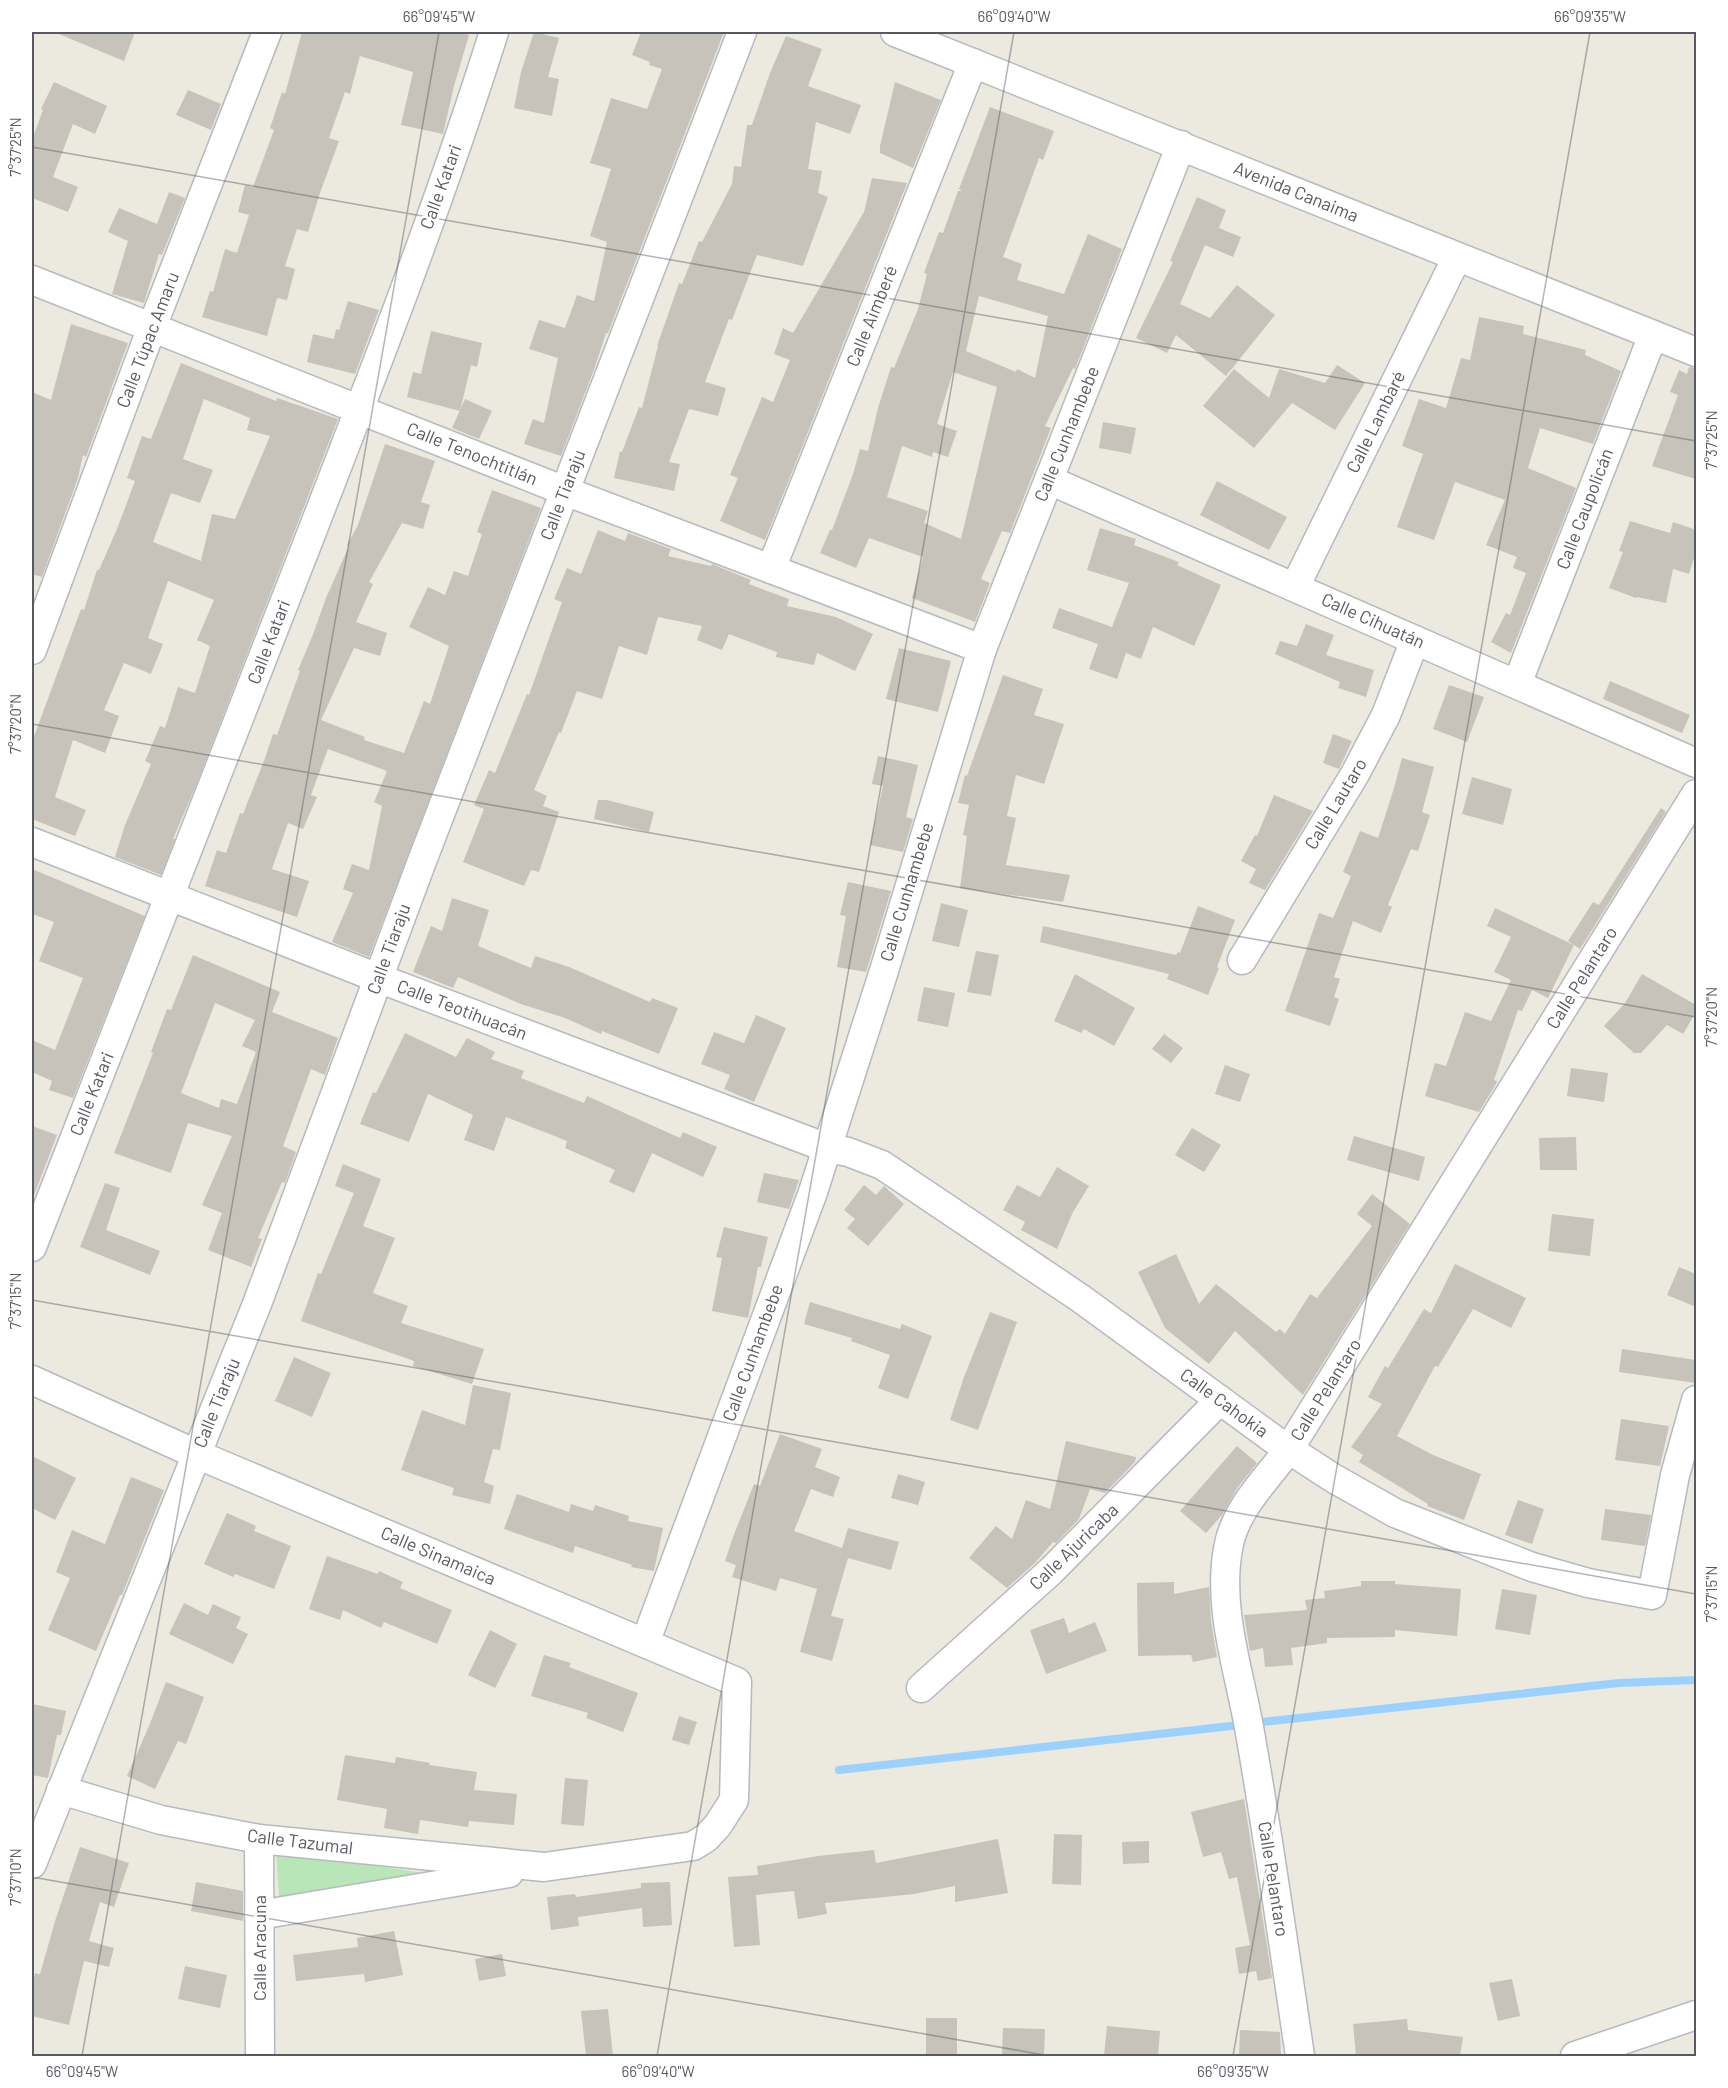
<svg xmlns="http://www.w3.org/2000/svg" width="1728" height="2088" viewBox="0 0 1728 2088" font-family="Barlow,sans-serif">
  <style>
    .green { fill: #b8e6b9 }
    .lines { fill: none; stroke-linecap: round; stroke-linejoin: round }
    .stream { stroke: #9bd1ff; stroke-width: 8 }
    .building { fill: #c7c3bb; fill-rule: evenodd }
    .minor-casing { stroke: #b6b9bf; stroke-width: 31 }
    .minor { stroke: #fff; stroke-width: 28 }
    .ticks { fill: none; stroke: #575b61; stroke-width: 1.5; stroke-opacity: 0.45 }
    .labels { text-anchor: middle; stroke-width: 6; stroke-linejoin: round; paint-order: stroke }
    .street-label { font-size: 18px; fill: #575b61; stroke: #fff }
    .neatline { fill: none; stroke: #575b61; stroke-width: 2 }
    .ticks-label { font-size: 15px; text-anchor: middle; fill: #575b61 }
  </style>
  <rect width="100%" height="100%" fill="#ece9de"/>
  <path class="green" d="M279,1850l144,23 -144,25 -3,-45z"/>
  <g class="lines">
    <g class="stream">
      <path d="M1262,1722l357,-39 77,-3"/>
      <path d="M839,1770l401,-45"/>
    </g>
  </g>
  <g class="building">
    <path d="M54,32h81l-11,29z"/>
    <path d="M302,32h157l10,3 -15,51 -11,48 -42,-9 12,-53 -53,-16 -10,38 -5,-2 -16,46 10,3 -19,52 -12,39 -11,-3 -12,37 10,3 -8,31 -10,-2 -10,38 -65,-19 8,-26 3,1 12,-43 12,4 12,-38 -11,-3 7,-27 8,2 21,-57 -4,-2 12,-36 3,2z"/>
    <path d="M534,32l25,6 -11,39 11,2 -7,37 -38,-8 7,-36z"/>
    <path d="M641,32h83l-116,301h-2l-11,34 -34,89 -37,-12 9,-25 11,4 14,-65 -29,-9 10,-29 26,8 12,-33 17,6 13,-59 -17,-6 21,-67 -21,-6 21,-65 36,11 15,-40 -13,-4 1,-3 -18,-7z"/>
    <path d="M786,36l36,13 -14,37 53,19 -11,29 -34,-12 -8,47 14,2 -4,22 10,4 -25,69 -46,-11 -25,65 -3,-1 -24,63 21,6 -8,28 -29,-7 -20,53 11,2 -6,27 -60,-13 6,-27 2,1 17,-45 3,1 16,-62h-1l22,-63 3,1 17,-43 3,1 30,-58 2,-18 7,1 6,-42h5l18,-52z"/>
    <path d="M54,82l53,24 -12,28 -22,-10 -20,53 25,10 -10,25 -36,-14v-58l11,-30 -2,-1z"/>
    <path d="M895,82l46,18 -28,68 -33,-15v-7z"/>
    <path d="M188,90l33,14 -10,26 -35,-15z"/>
    <path d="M990,107l64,24 -11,29 -4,-2 -36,99 19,7 -5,16 47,14 24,-60 34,15 -47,120 -2,-1 -28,58 6,2 -41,105 -8,-2 -21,48 9,4 -15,39 -63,-24 11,-41 -54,-19 -13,30 -36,-15 10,-23h2l21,-56 7,-25 8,2 10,-43 13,-41 3,1 24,-59 9,-35 -3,-1 15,-41 4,1 15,-42h4l-3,-2zM979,296l69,20 -13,62 -18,-9 -1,3 -50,-21zM953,372l44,15 -36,152 -37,-16 4,-12 -41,-14 15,-51 30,11 1,-5 15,5 9,-26 -20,-7z"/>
    <path d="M872,178l35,5 -142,357 -45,-19 18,-43 -8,-3 32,-78 11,5 17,-42 -16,-6 9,-26 10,5 71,-121z"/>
    <path d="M169,192l16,6 -23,57 -3,-1 -15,49 -32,-9 16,-53 -20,-9 11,-24 38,16z"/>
    <path d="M1197,197l29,13 -7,18 22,9 -8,20 -28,-12 -25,59 30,14 27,-33 38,30 -49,61 -50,-41 -9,18 -31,-15 37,-76 -3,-1z"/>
    <path d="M348,301l31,9 -24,64 -48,-12 6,-28 21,5 2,-10 3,1z"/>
    <path d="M1479,317l45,9 -1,8 63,16 -1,5 36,16 -28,73 -53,-16 -12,40 48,20 -65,165 -20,-11 15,-29 4,2 16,-42 -13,-5 4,-11 -31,-12 19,-45 -50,-18 -21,58 -37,-13 26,-73 -21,-8 17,-47 27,9 15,-50 9,2z"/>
    <path d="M71,324l57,19 -42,114 -3,-2 -5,23 -36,99 -10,-3v-182l19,8z"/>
    <path d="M431,331l51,12 -5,24 -6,-2 -11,46 -53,-14 6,-25 8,2z"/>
    <path d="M181,363l95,38 1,-3 61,21 -141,364 -24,56h2l-14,36 -46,-18 10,-32 26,-61 -6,-3 15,-35 5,2 13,-41 17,6 15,-47 -13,-6 17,-40 -46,-19 -20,57 15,6 -12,30 -27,-11 -20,47 15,6 -14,37 -32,-13 -18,57 31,13 -11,26 -43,-17v-77l49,-133 3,1 13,-40h2l18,-41 18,-48 -8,-3 15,-42 9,3zM204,399l46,19 -3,12 23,6 -35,83 -23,-5 -11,47 -48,-19 18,-49 29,10 13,-33 -30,-11z"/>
    <path d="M1337,365l28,18 -30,47 -43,-27 -38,45 -51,-42 31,-37 35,29 10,-29 46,14z"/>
    <path d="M1689,367l7,1v111l-44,-13 26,-71 -8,-3 9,-22 8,4z"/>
    <path d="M465,399l27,12 -13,28 -27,-11z"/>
    <path d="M1103,422l33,6 -5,26 -32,-6z"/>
    <path d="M385,444l50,17 -14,41 9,3 -7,24 -21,-6 -33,59 4,2 -17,38 31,11 -7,23 -26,-8 -33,72 44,17 -1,3 40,13 20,-52 6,3 19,-58 -40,-19 19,-40 17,8 9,-24 14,5 14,-42 -5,-2 15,-42 49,18 -172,449 -37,-15 21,-49 -10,-4 9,-25 17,6 13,-64 -8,-4 13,-31 -59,-22 -17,46 6,2 -14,32 -15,-6 -16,46 37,12 -12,36 -92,-31 12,-36 9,3 14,-40 3,1 22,-56 8,-24 4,1 23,-64 -2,-1 14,-33 14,-39 23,-52 -2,-1 11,-20z"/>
    <path d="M1217,481l70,36 -18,33 -69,-35z"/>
    <path d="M1630,521l40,12 3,-11 23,8v22l-7,22 -16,-5 -7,34 -29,-6 -1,1 -27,-10 14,-36 -4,-1z"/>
    <path d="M1100,528l36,11 -2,6 45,17 -2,3 44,20 -27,61 -41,-19 -12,32 -15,-6 -9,26 -28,-10 9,-25 -46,-16 7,-20 53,19 17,-44 -42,-13z"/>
    <path d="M598,530l27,11 3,-8 43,16 -3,7 43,10 1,-2 39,16 -2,4 40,15 -2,7 49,11 37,17 -18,37 -38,-18 -3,12 -38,-8 1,-5 -48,-18 -7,16 -25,-10 5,-14 -44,-9 -11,38 -28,-9 -17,53 -25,-8 -16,42 -2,-1 -25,58 13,6 -4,10 16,6 -20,60 -8,-2 -7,16 -61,-24 21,-53 -10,-4 15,-35 6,3 32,-79 2,1 33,-93 -8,-3 13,-31 14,6z"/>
    <path d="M1306,624l28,11 -8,20 48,15 -8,27 -28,-9 2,-6 -65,-28 5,-13 17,5z"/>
    <path d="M899,648l52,13 -13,51 -52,-13z"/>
    <path d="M1003,675l40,14 -9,26 30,9 -20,60 -28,-9 -9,41 9,2 -10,47 64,10 -7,27 -103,-14 7,-52 -4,-1 6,-30 -11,-2 7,-28 2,1z"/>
    <path d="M1610,681l80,34 -8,18 -79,-34z"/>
    <path d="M1449,685l35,12 -17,45 -34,-13z"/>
    <path d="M1333,734l19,7 -13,28 -16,-6z"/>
    <path d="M878,756l40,9 -12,52 7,2 -10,33 -33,-7 13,-59 -11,-2z"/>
    <path d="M1402,758l32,9 -12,45 8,3 -12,36 -7,-2 -23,56 4,2 -11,26 -28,-12 -19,56 6,2 -6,18 5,2 -9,27 -45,-15 34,-98 14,5 18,-42 -8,-4 17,-41 18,7 16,-50z"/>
    <path d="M1472,777l40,12 -9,36 -41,-11z"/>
    <path d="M1274,795l39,16 -48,79 -16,-7 7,-14 -15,-8 14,-26 2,1z"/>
    <path d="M598,800h9l47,12 -5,20 -55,-13z"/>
    <path d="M1661,808l5,4 -86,137 -12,-8 25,-39 6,3z"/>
    <path d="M32,869l113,47 -72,182 -24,-8 3,-9 -20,-9v-32l23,10 28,-72 -44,-17 15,-39 -22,-8z"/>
    <path d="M848,882l43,9 -25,81 -29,-5 9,-51 -6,-1z"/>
    <path d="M452,898l37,12 -11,36 53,22 4,-12 34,11 81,35 2,-4 26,10 -19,46 -57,-23 -1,3 -36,-16 -44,-14 -63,-27 -5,11 -40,-16 18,-46 11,5z"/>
    <path d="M941,903l27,7 -9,37 -27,-6z"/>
    <path d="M1198,906l37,14 -18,47 2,1 -11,27 -41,-16 2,-5 -129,-32 3,-16 133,29 2,-3 2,1z"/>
    <path d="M1495,908l79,37 -26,53 -16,-8 -10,21 -4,-1 -24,70 3,1 -1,3 -17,28 -54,-16 10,-33 11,3 19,-54 26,9 20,-41 -17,-8 17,-35 -24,-11z"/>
    <path d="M976,951l23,4 -8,41 -24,-4z"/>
    <path d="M193,955l87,37 -8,20 66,26 -13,37 -14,-6 -28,77 13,6 -11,31 -3,-1 -24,56 4,1 -11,28 -43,-17 14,-37 -20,-8 30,-69 -44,-13 -17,50 -57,-20 39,-100 -2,-1 16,-43 4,1zM215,1003l40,17 -13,26 14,6 -19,52 -16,-5 -2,9 -38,-15z"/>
    <path d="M1075,974l60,34 -21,38 -30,-17 -3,4 -27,-12z"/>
    <path d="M1642,974l54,31v7l-13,22 -16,-9 -26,28h-7l-30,-27 21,-23z"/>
    <path d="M924,987l31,6 -7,34 -31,-6z"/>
    <path d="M756,1015l30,13 -32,74 -30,-13 6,-14 -29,-11 13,-32 30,11z"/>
    <path d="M405,1033l51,24 11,-19 28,14 -4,7 33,12 -3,7 63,25 3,-7 93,42 3,-6 34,15 -14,30 -51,-24 -18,40 -25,-11 6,-12 -50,-22 2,-7 -61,-24 -12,34 -30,-11 9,-25 -45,-21 -19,48 -49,-18 13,-32 3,1z"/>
    <path d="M1164,1034l19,14 -12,15 -19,-14z"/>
    <path d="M1225,1065l25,9 -10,28 -25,-8z"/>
    <path d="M1571,1068l37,5 -4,29 -37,-6z"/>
    <path d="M32,1126l25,9 -24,63 -1,-1z"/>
    <path d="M1192,1128l29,17 -17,27 -29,-17z"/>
    <path d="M1354,1136l71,21 -6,24 -72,-21z"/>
    <path d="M1576,1137l1,33h-37l-1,-32z"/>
    <path d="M343,1164l38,15 -18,47 32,12 -22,55 35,13 -7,17 83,26 -12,35 -59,-18 1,-5 -113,-40 17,-48 3,1 33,-81 -19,-7z"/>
    <path d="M1057,1167l32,19 -16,26 -16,37 -36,-19 4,-8 -22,-12 14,-25 23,12z"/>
    <path d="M764,1173l35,7 -10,29 -32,-7z"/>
    <path d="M105,1183l15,5 -14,42 54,21 -10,24 -70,-28z"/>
    <path d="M864,1185l12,10 8,-9 20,18 -36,42 -21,-18 8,-9 -11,-9z"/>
    <path d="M1372,1194l38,30 -107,171 -68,-64 -26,33 -44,-36 -27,-56 38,-18 23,50 17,-20 60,48 4,-3 5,5 25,-40 7,4 55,-72 -15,-12z"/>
    <path d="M1552,1214l42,5 -4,37 -42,-5z"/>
    <path d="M724,1227l44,10 -7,30h-3l-10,51 -36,-7 10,-53 -6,-1z"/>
    <path d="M1455,1264l71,34 -15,30 -38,-19 -35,58 -3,-1 -38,70 36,19 48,19 -17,46 -37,-14 1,-2 -69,-42 4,-7 -12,-8 31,-43 -14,-7 17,-31 3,2 36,-59 7,4z"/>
    <path d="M1679,1267l17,7v33l-29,-12z"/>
    <path d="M810,1302l90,27 2,-5 30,12 -24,63 -30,-11 12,-33 -39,-14 1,-3 -48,-14z"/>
    <path d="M990,1312l27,10 -39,108 -28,-10 14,-43z"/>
    <path d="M1622,1349l74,11v23l-77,-11z"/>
    <path d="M294,1357l37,16 -19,44 -37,-16z"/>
    <path d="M473,1385l38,8 -11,57 -7,-1 -9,33 10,4 -4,18 -38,-9 2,-7 -53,-18 21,-60 43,15z"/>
    <path d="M1621,1419l48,7 -9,40 -45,-6z"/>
    <path d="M780,1434l42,15 -7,18 25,10 -7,20 -22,-8 -17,42 48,17 6,-20 51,14 -8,28 -43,-12 -17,58 13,3 -12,42 -32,-9 17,-63 -37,-11 -4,13 -44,-14 4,-12 -11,-4 8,-24 21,-53 6,2z"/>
    <path d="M1066,1441l70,16 -1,5 -30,31 -15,-4 -11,30 -23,24 -3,-1 -18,21 -28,25 -38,-30 27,-32 16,13 14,-39 24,9z"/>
    <path d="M1237,1446l20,17 -19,24 -16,28 -16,18 -26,-22z"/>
    <path d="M32,1456l44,22 -21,42 -23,-12z"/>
    <path d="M898,1474l27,8 -7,23 -27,-7z"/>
    <path d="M131,1477l33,13 -42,105h-2l-24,56 -48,-21 22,-52 -14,-6 16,-42 33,14z"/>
    <path d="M517,1494l52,18 2,-8 22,7 2,-6 34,11 -1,5 35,7 -9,43 -23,-4 1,-2 -57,-19 -2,7 -69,-24z"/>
    <path d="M1518,1500l26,9 -12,35 -27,-9z"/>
    <path d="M1605,1509l46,6 -6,31 -44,-6z"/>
    <path d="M227,1513l29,13 -2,5 37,15 -17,43 -39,-15 -2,3 -29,-13z"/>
    <path d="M327,1556l51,18 1,-3 24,11 -3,6 52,22 -15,34 -53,-22 -3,6 -38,-18 -3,10 -31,-11z"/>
    <path d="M1361,1581h34v3l66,5 -4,47 -62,-6v7l-68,1v5l-36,5 2,17 -28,2 -2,-19 -13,3 -6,-36 63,-5 -2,-10 20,-2 -1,-7 37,-5z"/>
    <path d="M1174,1582v12l35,-7 2,34 6,36 -24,5 -2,-7 -53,1 -1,-73z"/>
    <path d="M1502,1589l35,6 -7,40 -35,-6z"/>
    <path d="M184,1603l24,12 5,-11 28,13 -5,11 12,6 -15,30 -64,-30z"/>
    <path d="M1064,1618l5,15 26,-11 12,29 -61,23 -16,-44z"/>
    <path d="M490,1630l27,14 -22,44 -27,-13z"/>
    <path d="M544,1655l27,8 -2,4 69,26 -15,39 -37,-14 2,-5 -57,-17z"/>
    <path d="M166,1682l38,15 -18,47 -8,-3 -23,48 -28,-13 22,-50z"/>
    <path d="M32,1704l34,7 -5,24h-4l-9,43 -16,-3z"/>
    <path d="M679,1716l18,6 -8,23 -17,-5z"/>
    <path d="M345,1755l50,8 1,-6 34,6 -1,2 48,7 -3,18 43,4 -3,31 -45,-4 -1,6 -48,-7 -2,14 -34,-6 3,-19 -50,-9z"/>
    <path d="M565,1778l23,2 -4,46 -23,-2z"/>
    <path d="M1244,1799l28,179 -14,3 -2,-10 -17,3 -4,-26 15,-3 -13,-68 -8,2 -8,-27 -18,5 -12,-45z"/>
    <path d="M1054,1834l28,1 -1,50 -29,-1z"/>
    <path d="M998,1839l10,54 -53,9v-16l-41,8 -89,9 2,11 -29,5 -4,-28 -38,4 4,50 -26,2 -6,-70 30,-2 -1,-9 61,-10 56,-6 2,13z"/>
    <path d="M1149,1841v22l-26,1 -1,-22z"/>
    <path d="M80,1847l49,16 -15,44 -14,-5 -11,39 25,7 -5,19 -25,-6 -15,64 -37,-9v-28l3,-15 5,1 16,-56z"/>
    <path d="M196,1882l47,9v30l-52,-10z"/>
    <path d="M670,1882l2,43 -29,2 -1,-19 -64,9 1,9 -28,4 -4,-33 28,-3 1,3 65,-9v-5z"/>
    <path d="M394,1931l9,44 -38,7 -1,-8 -68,7 -3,-26 65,-8 -1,-9z"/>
    <path d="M502,1954l4,22 -27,5 -4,-22z"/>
    <path d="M185,1966l42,9 -7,33 -42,-9z"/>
    <path d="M1512,1979l8,37 -22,5 -9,-38z"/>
    <path d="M608,2009l5,47h-27l-5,-45z"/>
    <rect x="926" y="2018" width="31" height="38"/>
    <path d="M1407,2019l1,11 55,7 -3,19h-104l-3,-32z"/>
    <path d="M1107,2026l53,5 -2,25h-54z"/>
    <path d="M1003,2028l42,1 -1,27h-42z"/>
    <path d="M1240,2030l40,2 1,24h-42z"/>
  </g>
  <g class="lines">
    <defs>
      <g id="minor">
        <path d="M895,32l801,320"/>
        <path d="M32,280l533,211 417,158"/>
        <path d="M1049,480l647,283"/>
        <path d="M771,569l202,-506"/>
        <path d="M1295,587l162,-330"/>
        <path d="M32,650l120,-323 115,-295"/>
        <path d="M1517,684l136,-349"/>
        <path d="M32,842l346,136 449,170 21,4 34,13 198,133 196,143 57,37 62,35 137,54 56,16 64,12 23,-120 21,-75"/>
        <path d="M1242,960l113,-186 31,-59 29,-75"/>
        <path d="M32,1247c92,-233 184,-466 274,-700 66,-170 133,-341 188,-515"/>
        <path d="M32,1380l164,74 541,228 -3,118 -16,25 -12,13 -13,8 -149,21 -285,-28 -98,-19 -100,-30"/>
        <path d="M645,1643l168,-451 70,-218 99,-325 199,-504"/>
        <path d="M921,1688l130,-117 169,-171"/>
        <path d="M259,1839l1,217"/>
        <path d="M32,1864l225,-560 165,-443 320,-829"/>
        <path d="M259,1915l250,-42"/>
        <path d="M1300,2056c-16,-107 -31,-216 -50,-323 -10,-60 -33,-123 -22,-184 6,-39 38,-69 61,-100l407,-655"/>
        <path d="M1575,2056l121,-41"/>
      </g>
    </defs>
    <use href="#minor" class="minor-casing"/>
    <use href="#minor" class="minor"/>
  </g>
  <path class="ticks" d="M32,147l1664,294M32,724l1664,293M32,1300l1664,294M32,1877l1018,179M82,2056l357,-2024M657,2056l357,-2024M1233,2056l357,-2024"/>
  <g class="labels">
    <g class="street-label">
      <text transform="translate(441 187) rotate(-70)" y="6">Calle Katari</text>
      <text transform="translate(1296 192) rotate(22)" y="6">Avenida Canaima</text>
      <text transform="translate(872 316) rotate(-68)" y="6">Calle Aimberé</text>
      <text transform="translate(148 340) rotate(-69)" y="6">Calle Túpac Amaru</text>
      <text transform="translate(1376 422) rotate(-64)" y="6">Calle Lambaré</text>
      <text transform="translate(1067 434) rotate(-68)" y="6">Calle Cunhambebe</text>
      <text transform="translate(472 454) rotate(22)" y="6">Calle Tenochtitlán</text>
      <text transform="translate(563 495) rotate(-69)" y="6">Calle Tiaraju</text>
      <text transform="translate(1585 509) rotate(-69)" y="6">Calle Caupolicán</text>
      <text transform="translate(1373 621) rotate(24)" y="6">Calle Cihuatán</text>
      <text transform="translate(269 642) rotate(-69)" y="6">Calle Katari</text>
      <text transform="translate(1336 804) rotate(-59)" y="6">Calle Lautaro</text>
      <text transform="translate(907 892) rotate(-73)" y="6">Calle Cunhambebe</text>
      <text transform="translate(389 949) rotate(-70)" y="6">Calle Tiaraju</text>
      <text transform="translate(1582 978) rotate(-58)" y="6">Calle Pelantaro</text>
      <text transform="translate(462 1010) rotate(21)" y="6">Calle Teotihuacán</text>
      <text transform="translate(92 1094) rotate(-68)" y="6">Calle Katari</text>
      <text transform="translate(753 1353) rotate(-70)" y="6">Calle Cunhambebe</text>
      <text transform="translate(1326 1390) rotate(-58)" y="6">Calle Pelantaro</text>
      <text transform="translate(217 1403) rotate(-68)" y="6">Calle Tiaraju</text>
      <text transform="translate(1224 1403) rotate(36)" y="6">Calle Cahokia</text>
      <text transform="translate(1074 1547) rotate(-44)" y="6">Calle Ajuricaba</text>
      <text transform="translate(438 1556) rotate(23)" y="6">Calle Sinamaica</text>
      <text transform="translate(300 1842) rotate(7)" y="6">Calle Tazumal</text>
      <text transform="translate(1273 1879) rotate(81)" y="6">Calle Pelantaro</text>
      <text transform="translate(260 1948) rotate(-90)" y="6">Calle Aracuna</text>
    </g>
  </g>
  <rect width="1728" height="2088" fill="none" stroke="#ffffff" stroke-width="66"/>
  <rect x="33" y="33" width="1662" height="2022" class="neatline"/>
  <g class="ticks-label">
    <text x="439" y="22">66°09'45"W</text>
    <text x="1014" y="22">66°09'40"W</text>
    <text x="1590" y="22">66°09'35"W</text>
    <text transform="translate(16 147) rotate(-90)" y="5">7°37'25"N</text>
    <text transform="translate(1712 440) rotate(-90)" y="5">7°37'25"N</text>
    <text transform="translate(16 724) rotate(-90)" y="5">7°37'20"N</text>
    <text transform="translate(1712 1017) rotate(-90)" y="5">7°37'20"N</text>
    <text transform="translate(16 1301) rotate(-90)" y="5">7°37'15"N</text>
    <text transform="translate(1712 1594) rotate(-90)" y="5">7°37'15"N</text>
    <text transform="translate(16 1877) rotate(-90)" y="5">7°37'10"N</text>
    <text x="82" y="2077">66°09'45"W</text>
    <text x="658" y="2077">66°09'40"W</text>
    <text x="1233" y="2077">66°09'35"W</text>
  </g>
</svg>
